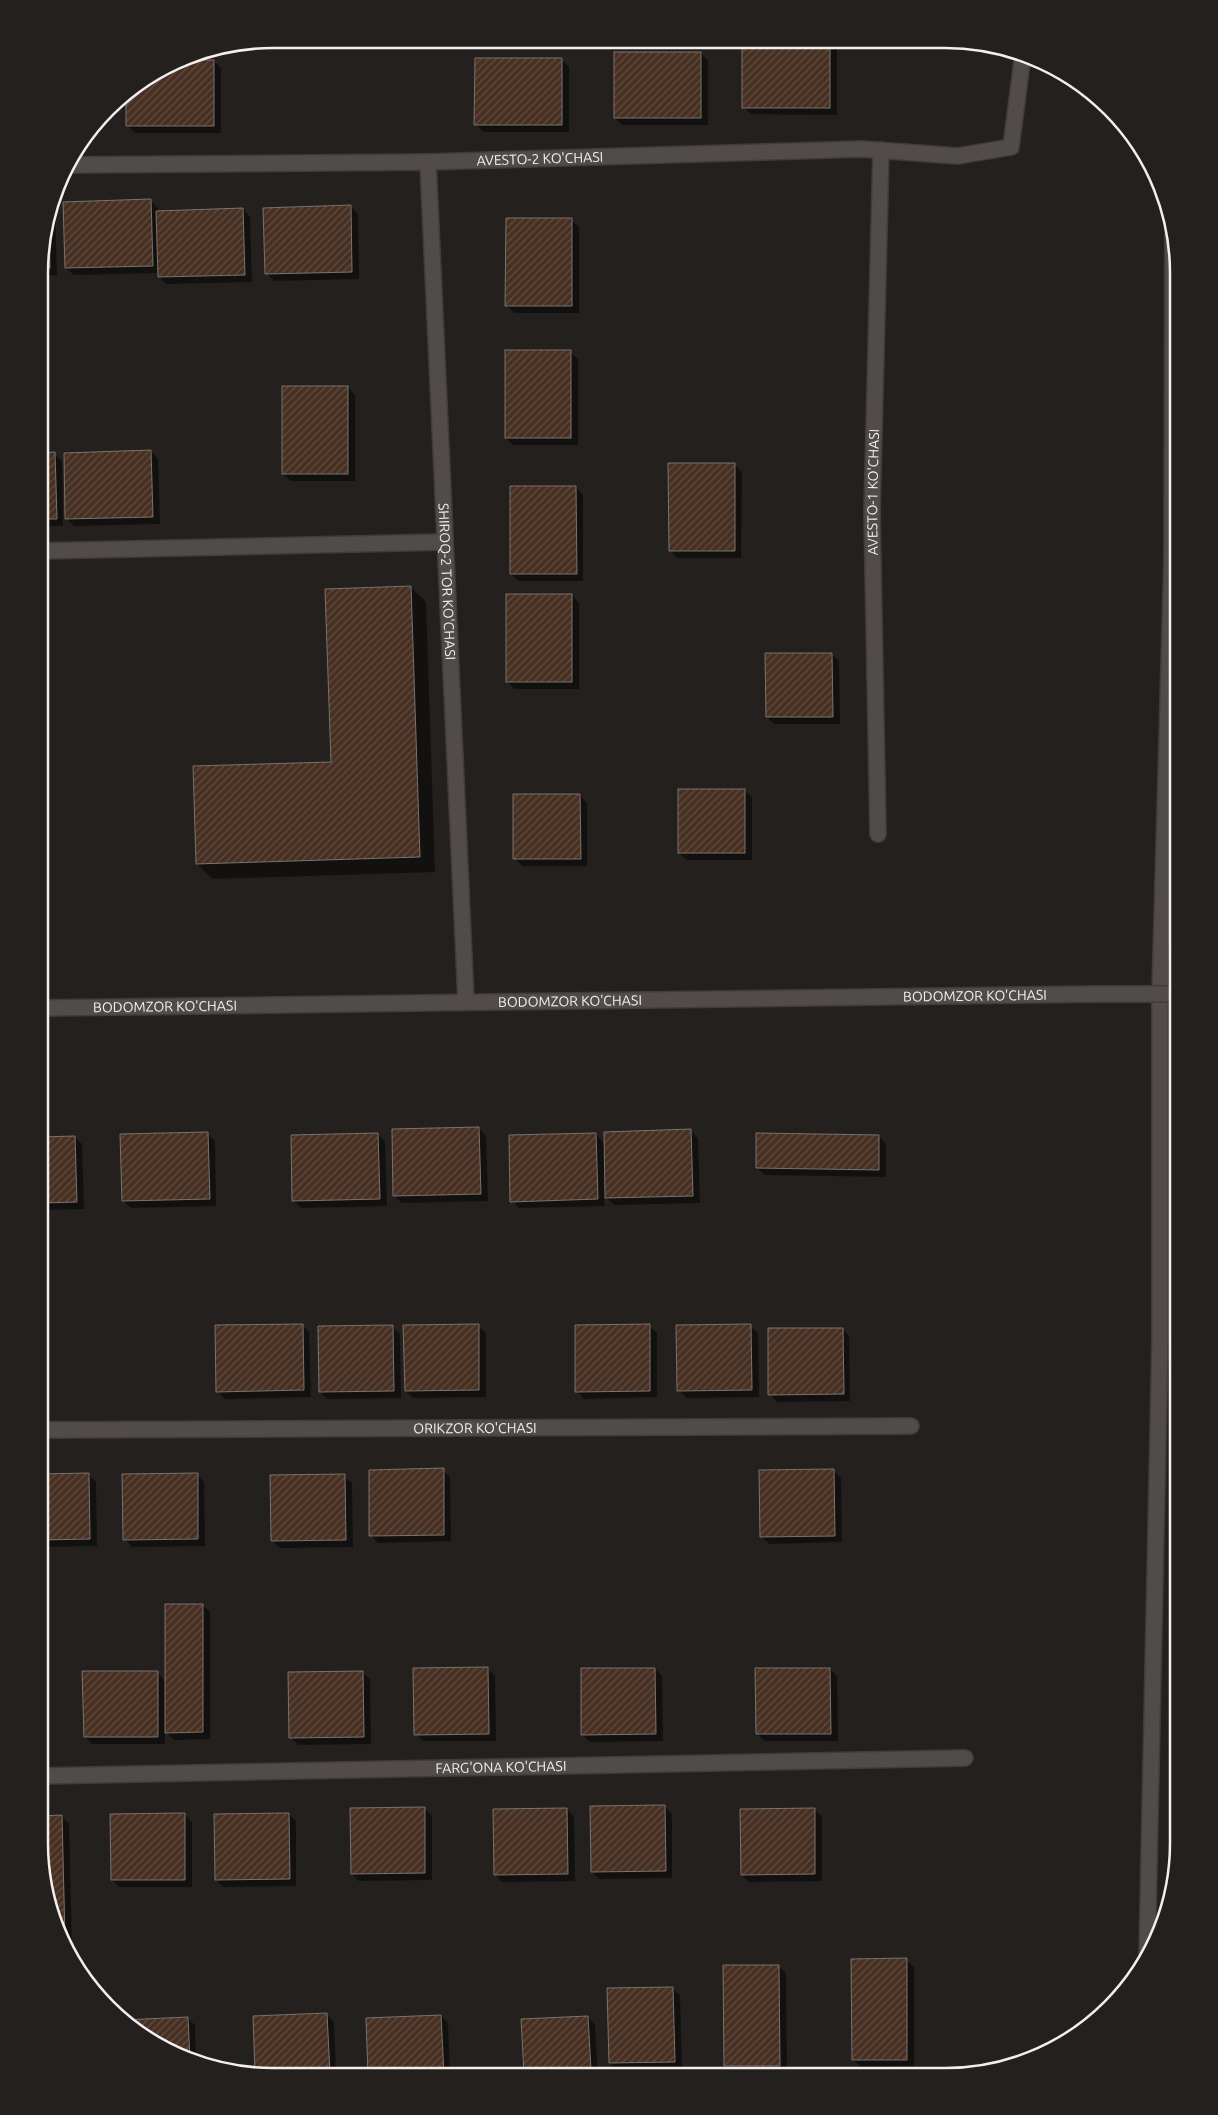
<svg xmlns="http://www.w3.org/2000/svg" width="1218" height="2115" viewBox="0 0 1218 2115" font-family="Ubuntu,sans-serif">
  <style>
    .shadow { fill: #0007 }
    .building { fill: url(#building-hatch); stroke: #787370 }
    .lines { fill: none; stroke-linecap: round; stroke-linejoin: round }
    .lane-casing { stroke: #3f3c3b; stroke-width: 18 }
    .street-casing { stroke: #3f3c3b; stroke-width: 18 }
    .secondary-casing { stroke: #3f3c3b; stroke-width: 18 }
    .lane { stroke: #514c4a; stroke-width: 15 }
    .street { stroke: #514c4a; stroke-width: 15 }
    .secondary { stroke: #514c4a; stroke-width: 15 }
    .secondary-bridge-casing { stroke: #3f3c3b; stroke-width: 18; stroke-linecap: butt }
    .secondary-bridge { stroke: #514c4a; stroke-width: 15 }
    .labels { text-anchor: middle; stroke-width: 5; stroke-linejoin: round; paint-order: stroke }
    .street-label { font-size: 14px; fill: #f2efee; stroke: #24201d }
    .rim { fill: none; stroke: #f2efee; stroke-width: 2.5 }
  </style>
  <defs>
    <pattern id="building-hatch" width="6" height="6" patternUnits="userSpaceOnUse" patternTransform="scale(1.25)"><rect width="6" height="6" fill="#472f21"/><path d="M-1 1l2-2M0 6l6-6M5 7l2-2" fill="none" stroke="#624d42"/></pattern>
  </defs>
  <rect width="100%" height="100%" fill="#24201d"/>
  <g class="shadow">
    <path d="M829,43l8,7v65l-86,-1 -8,-7z"/>
    <path d="M701,53l7,8v64h-86l-7,-7z"/>
    <path d="M562,60l7,7v65h-86l-7,-8z"/>
    <path d="M176,61h38l7,7v65h-86l-7,-7v-35z"/>
    <path d="M150,200l8,8v4l85,-3 7,8 2,65 -86,2 -7,-7v-4l-85,2 -8,-7z"/>
    <path d="M51,207l4,4 2,64 -16,1v-34z"/>
    <path d="M351,207l7,7 1,65 -85,2 -8,-8z"/>
    <path d="M571,220l8,7v86h-65l-7,-7z"/>
    <path d="M570,352l8,7v86h-65l-7,-7z"/>
    <path d="M348,387l7,8v86h-64l-8,-7z"/>
    <path d="M151,451l7,8 2,65 -86,2 -7,-7z"/>
    <path d="M40,454h14l8,7 1,65h-23z"/>
    <path d="M734,464l8,8 -1,86h-64l-7,-8z"/>
    <path d="M576,487l7,8v86h-64l-8,-7z"/>
    <path d="M411,587l15,15 9,270 -223,7 -15,-15 135,-101z"/>
    <path d="M572,595l7,8v86h-65l-7,-8z"/>
    <path d="M832,654l7,7 1,63h-66l-7,-7z"/>
    <path d="M744,790l8,7v63h-65l-8,-7z"/>
    <path d="M580,795l7,8v63h-65l-7,-8z"/>
    <path d="M479,1128l7,8 2,65 -86,2 -8,-7z"/>
    <path d="M691,1131l7,7 2,65 -86,2 -10,-9 1,10 -86,2 -7,-7 84,-67 9,10z"/>
    <path d="M207,1134l8,7 1,65 -85,2 -8,-7z"/>
    <path d="M378,1134l7,8 2,64 -86,2 -7,-7z"/>
    <path d="M879,1136l7,8v33l-121,-2 -8,-7z"/>
    <path d="M74,1137l8,7 2,65 -44,1v-72z"/>
    <path d="M302,1325l7,7 2,65 -86,2 -8,-8z"/>
    <path d="M750,1325l8,8 1,64 -73,1 -7,-8z"/>
    <path d="M392,1326l8,8 1,64 -74,1 -7,-7z"/>
    <path d="M478,1326l8,7v64l-73,1 -7,-7z"/>
    <path d="M649,1326l8,7v64l-73,2 -7,-8z"/>
    <path d="M842,1329l7,7 1,65 -73,1 -7,-8z"/>
    <path d="M443,1470l7,7 1,64 -73,2 -7,-8z"/>
    <path d="M834,1471l7,7 1,64 -73,2 -8,-8z"/>
    <path d="M197,1474l7,8 1,64 -73,1 -7,-8z"/>
    <path d="M39,1475h50l7,7 1,64 -58,1z"/>
    <path d="M344,1476l8,7 1,64 -73,1 -8,-7z"/>
    <path d="M203,1605l7,7v127l-36,1 -9,-9v13h-73l-7,-7 72,-65 9,9z"/>
    <path d="M488,1669l7,7 1,65h-73l-7,-7z"/>
    <path d="M655,1669l7,7 1,65 -73,1 -8,-8z"/>
    <path d="M830,1669l7,7 1,65h-73l-8,-7z"/>
    <path d="M362,1672l8,7 1,65 -73,1 -8,-8z"/>
    <path d="M664,1806l8,8v64l-73,1 -7,-7z"/>
    <path d="M424,1808l8,8v64l-73,1 -7,-7z"/>
    <path d="M567,1809l7,8 1,64 -73,1 -7,-7z"/>
    <path d="M814,1809l8,8v64l-73,1 -7,-7z"/>
    <path d="M184,1814l8,8v65h-73l-7,-7z"/>
    <path d="M289,1814l7,7v65l-73,1 -7,-8z"/>
    <path d="M39,1817h23l7,7 3,122h-7l-14,-28 -12,-75z"/>
    <path d="M906,1960l8,7v99l-53,1 -8,-7z"/>
    <path d="M778,1966l8,7 1,100h-54l-8,-7z"/>
    <path d="M672,1988l8,7 2,74 -65,1 -7,-7z"/>
    <path d="M327,2015l7,7 2,52h-80l-2,-57z"/>
    <path d="M441,2016l7,7 2,52h-80z"/>
    <path d="M588,2017l7,8 3,50h-70l-3,-2z"/>
    <path d="M187,2018l8,7 1,37 -13,-4 -53,-30 -7,-7z"/>
  </g>
  <g class="building">
    <rect x="742" y="42" width="88" height="66"/>
    <rect x="614" y="52" width="87" height="66"/>
    <path d="M475,58h87v67h-88z"/>
    <path d="M178,60h36v66h-88v-34z"/>
    <path d="M151,199l2,67 -88,2 -2,-66z"/>
    <path d="M351,205l1,67 -87,2 -2,-66z"/>
    <path d="M243,208l2,67 -87,2 -2,-66z"/>
    <path d="M49,215l1,53 -9,1v-27z"/>
    <path d="M506,218h66v88h-67z"/>
    <rect x="505" y="350" width="66" height="88"/>
    <rect x="282" y="386" width="66" height="88"/>
    <path d="M151,450l2,67 -88,2 -1,-66z"/>
    <path d="M55,452l2,67h-17v-66z"/>
    <path d="M668,463h67v88h-66z"/>
    <path d="M510,486h66l1,88h-67z"/>
    <path d="M411,586l9,271 -224,7 -3,-98 138,-4 -6,-173z"/>
    <rect x="506" y="594" width="66" height="88"/>
    <path d="M765,653h67l1,64h-67z"/>
    <rect x="678" y="789" width="67" height="64"/>
    <path d="M513,794h67l1,65h-68z"/>
    <path d="M479,1127l2,67 -88,2 -1,-67z"/>
    <path d="M691,1129l2,67 -88,2 -1,-66z"/>
    <path d="M208,1132l2,67 -88,2 -2,-67z"/>
    <path d="M378,1133l2,66 -88,2 -1,-66z"/>
    <path d="M596,1133l2,66 -88,3 -1,-67z"/>
    <path d="M756,1133l123,2v35l-123,-2z"/>
    <path d="M75,1136l2,66 -37,1v-66z"/>
    <path d="M303,1324l1,66 -88,2 -1,-67z"/>
    <path d="M479,1324v66l-74,1 -2,-66z"/>
    <path d="M650,1324v67l-75,1v-67z"/>
    <path d="M751,1324l1,66 -75,1 -1,-66z"/>
    <path d="M393,1325l1,66 -75,1 -1,-66z"/>
    <path d="M768,1328h75l1,66 -76,1z"/>
    <path d="M444,1468v67l-75,1v-66z"/>
    <path d="M834,1469l1,67 -75,1 -1,-67z"/>
    <path d="M89,1473l1,66 -51,1v-66z"/>
    <path d="M198,1473v66l-75,1 -1,-66z"/>
    <path d="M345,1474l1,66 -75,1 -1,-66z"/>
    <path d="M165,1604h38v128l-38,1z"/>
    <path d="M488,1667l1,67 -75,1 -1,-67z"/>
    <path d="M581,1668h74l1,66 -75,1z"/>
    <path d="M755,1668h75l1,66h-75z"/>
    <path d="M82,1671h76v66h-74z"/>
    <path d="M363,1671l1,66 -75,1 -1,-66z"/>
    <path d="M665,1805l1,66 -75,1 -1,-66z"/>
    <path d="M425,1807v66l-74,1 -1,-66z"/>
    <path d="M567,1808l1,66 -74,1 -1,-66z"/>
    <path d="M815,1808v66l-74,1 -1,-66z"/>
    <path d="M185,1813v67h-74l-1,-66z"/>
    <path d="M289,1813l1,66 -75,1 -1,-66z"/>
    <path d="M62,1815l3,124h-3l-11,-21 -12,-75v-27z"/>
    <path d="M907,1958v102h-55l-1,-101z"/>
    <path d="M723,1965h56l1,101h-56z"/>
    <path d="M673,1987l2,75 -66,1 -2,-75z"/>
    <path d="M327,2013l3,61h-75l-2,-58z"/>
    <path d="M441,2015l3,60h-76l-2,-57z"/>
    <path d="M588,2016l3,54 -67,3 -3,-54z"/>
    <path d="M188,2017l2,43 -60,-32 -8,-8z"/>
  </g>
  <g class="lines">
    <defs>
      <path id="lane" d="M1147,1957l13,-618v-345l12,-436 1,-323"/>
      <g id="street">
        <path id="s1" d="M428,162l38,839"/>
        <path id="s2" d="M66,165l362,-3 434,-13 96,7 53,-9 12,-93"/>
        <path d="M40,551l405,-9"/>
        <path id="s3" d="M878,834l-6,-322 9,-362"/>
        <path id="s4" d="M39,1430l872,-4"/>
        <path id="s5" d="M39,1776l926,-18"/>
      </g>
      <g id="secondary">
        <path id="s6" d="M40,1008l1059,-14"/>
      </g>
    </defs>
    <use href="#lane" class="lane-casing"/>
    <use href="#street" class="street-casing"/>
    <use href="#secondary" class="secondary-casing"/>
    <use href="#lane" class="lane"/>
    <use href="#street" class="street"/>
    <use href="#secondary" class="secondary"/>
    <defs>
      <path id="secondary-bridge" d="M1099,994h80"/>
    </defs>
    <use href="#secondary-bridge" class="secondary-bridge-casing"/>
    <use href="#secondary-bridge" class="secondary-bridge"/>
  </g>
  <g class="labels">
    <g class="street-label">
      <text dy="5" stroke="none"><textPath href="#s2" startOffset="474">AVESTO-2 KO'CHASI</textPath></text>
      <text dy="5" stroke="none"><textPath href="#s3" startOffset="342">AVESTO-1 KO'CHASI</textPath></text>
      <text dy="5" stroke="none"><textPath href="#s1" startOffset="420">SHIROQ-2 TOR KO'CHASI</textPath></text>
      <text dy="5" stroke="none"><textPath href="#s6" startOffset="935">BODOMZOR KO'CHASI</textPath></text>
      <text dy="5" stroke="none"><textPath href="#s6" startOffset="530">BODOMZOR KO'CHASI</textPath></text>
      <text dy="5" stroke="none"><textPath href="#s6" startOffset="125">BODOMZOR KO'CHASI</textPath></text>
      <text dy="5" stroke="none"><textPath href="#s4" startOffset="436">ORIKZOR KO'CHASI</textPath></text>
      <text dy="5" stroke="none"><textPath href="#s5" startOffset="462">FARG'ONA KO'CHASI</textPath></text>
    </g>
  </g>
  <path d="M0 0H1218V2115H0ZM273 48H945A225 225 0 0 1 1170 273V1843A225 225 0 0 1 945 2068H273A225 225 0 0 1 48 1843V273A225 225 0 0 1 273 48Z" fill="#24201d" fill-rule="evenodd"/>
  <path class="rim" d="M273 48H945A225 225 0 0 1 1170 273V1843A225 225 0 0 1 945 2068H273A225 225 0 0 1 48 1843V273A225 225 0 0 1 273 48Z"/>
</svg>
